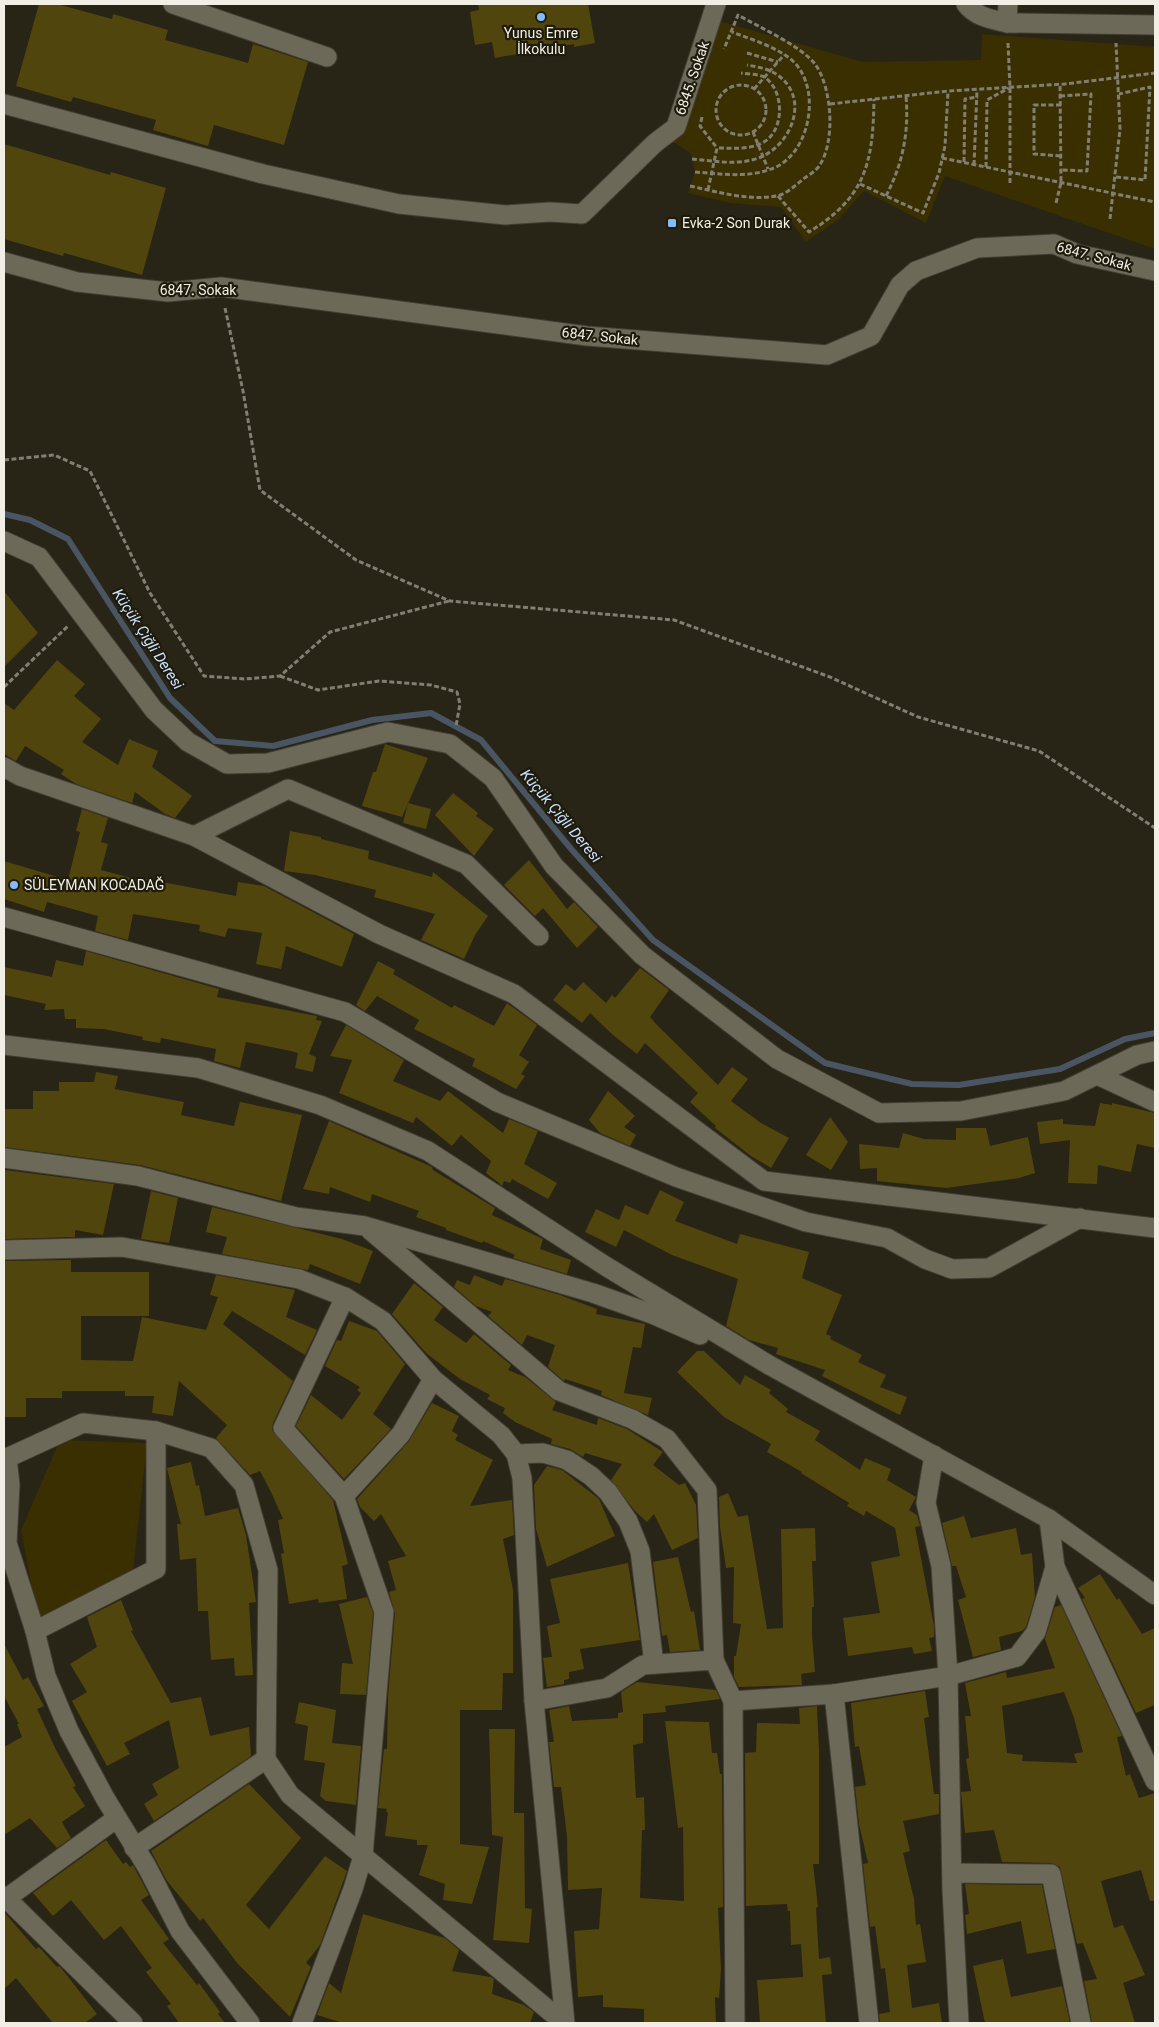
<svg xmlns="http://www.w3.org/2000/svg" width="1159" height="2027" viewBox="0 0 1159 2027" font-family="Roboto,sans-serif">
  <style>
    .green { fill: #392f01 }
    .lines { fill: none; stroke-linecap: round; stroke-linejoin: round }
    .stream { stroke: #495562; stroke-width: 6 }
    .building { fill: #51450e; fill-rule: evenodd }
    .minor-casing { stroke: #423e34; stroke-width: 21 }
    .path { stroke: #827e73; stroke-width: 3; stroke-dasharray: 5 2.5; stroke-linecap: butt }
    .minor { stroke: #6d6958; stroke-width: 19 }
    .poi-dot { fill: #86bbfb; stroke: #1f1b0c; stroke-width: 2 }
    .labels { text-anchor: middle; stroke-width: 4.5; stroke-linejoin: round; paint-order: stroke }
    .poi-label { font-size: 14px; fill: #f1eee5; stroke: #1f1b0c; text-anchor: start }
    .street-label { font-size: 14px; fill: #f1eee5; stroke: #1f1b0c }
    .water-label { font-size: 15px; font-style: italic; fill: #c8e0fe; stroke: #1f1b0c }
  </style>
  <rect width="100%" height="100%" fill="#282416"/>
  <g class="green">
    <path d="M712,19l151,43 118,-2 1,-26 173,13v202l-210,-73 -19,47 -62,-32 -25,28 -33,23 -25,-35 -51,-4 -42,-10 7,-21 -4,-18 -15,-11h-21l21,-16z"/>
    <path d="M60,1440l87,3 -14,129 -95,48 -17,-90z"/>
  </g>
  <g class="lines">
    <path class="stream" d="M4,514l26,6 38,19 102,159 45,43 58,5 99,-26 59,-7 50,27 91,110 81,90 172,123 87,21 47,1 101,-16 65,-30 30,-6"/>
  </g>
  <g class="building">
    <path d="M39,4h18l55,15 1,-5 55,16 -3,10 83,23 5,-19 55,18 -24,83 -70,-20 -6,21 -55,-16 3,-10 -83,-23 -2,5 -55,-16z"/>
    <path d="M478,4h110l7,39 -21,4v-3l-79,14 -3,-16 -17,3 -5,-33 9,-2z"/>
    <path d="M4,144l106,31 1,-3 55,16 -24,87 -78,-22 -1,3 -59,-17z"/>
    <path d="M4,591l34,42 -34,34z"/>
    <path d="M57,660l28,24 -11,12 27,23 -19,23 36,23 11,-26 29,12 -6,16 40,29 -17,22 -10,-4 -30,-22 -3,11 -56,-19 -15,-10 3,-4 -39,-24 -9,15 -12,-7v-51l10,7z"/>
    <path d="M385,744l43,14 -26,59 -40,-11 11,-34h3z"/>
    <path d="M453,793l25,20 -2,3 18,13 -20,27 -39,-41z"/>
    <path d="M408,803l23,6 -5,20 -23,-6z"/>
    <path d="M82,809l26,9 -7,24 7,2 -7,26 45,12v-3l90,17 2,-14 26,4 90,48 -12,33 -56,-21 -5,23 -25,-5 6,-31 -34,-5 -3,9 -26,-6 1,-6 -67,-11 -5,26 -33,-9 3,-15 -51,-14 -3,10 -40,-13v-38l64,19 12,-48 -4,-1z"/>
    <path d="M290,831l31,6v2l48,12 -1,8 64,18 1,-5 55,44 -13,19 -11,24 -43,-19 14,-26 -61,-17 2,-7 -61,-15 -31,-4z"/>
    <path d="M529,860l38,49 7,-7 24,25 -21,21 -34,-40 -8,8 -31,-31z"/>
    <path d="M86,951l133,38 -2,8 100,19 -1,4 6,1 -13,33 7,3 -3,15 -18,-4 3,-15 -7,-2 -45,-9 -6,26 -26,-7 2,-12 -55,-11 -1,5 -18,-3 1,-3 -39,-8 -28,-1v-9h-11l-1,-10 -20,1 2,-6 -42,-9v-28l48,10 4,-17 27,6z"/>
    <path d="M378,961l17,9 -2,4 59,34 2,-3 40,21 13,-23 30,22 -18,30 10,7 -8,12 4,2 -9,13 -44,-23 3,-7 -61,-30 5,-9 -42,-24 -12,15 -9,-6z"/>
    <path d="M640,968l29,22 -19,27 7,8 61,60 14,-18 16,12 -17,22 30,22 28,15 -18,30 -20,-12 -36,-28 1,-2 -26,-24 8,-9 -53,-50 -8,11 -24,-19 -23,-22 -8,10 -29,-23 13,-16 9,7 8,-9 23,21 6,-8 3,3z"/>
    <path d="M346,1025l58,35 -11,21 47,20 8,-10 55,42 6,-14 29,12 -14,33 33,19 -9,16 -36,-20 -2,4 -6,-2 -2,5 -3,-3 -13,-10 5,-12 -30,-26 -9,11 -36,-29 -3,6 -74,-30 13,-33 -22,-4z"/>
    <path d="M96,1072l22,4 -3,13 69,13 -3,13 53,11 6,-24 62,13 -21,86 -141,-36 -136,-18v-38h29v-18h26v-9h35z"/>
    <path d="M608,1091l27,25 -11,11 12,8 -6,11 -30,-13 -11,-13z"/>
    <path d="M1100,1103l12,2v-2l43,10v35l-18,-4 -6,28 -33,-7 -1,19 -29,-1 2,-43 -30,4 -3,-22 26,-3v5l32,2z"/>
    <path d="M830,1117l18,25 -17,28 -25,-15z"/>
    <path d="M329,1121l103,46 1,3 62,38 -3,7 51,24 -3,10 31,11 -4,14 -54,-16 2,-3 -32,-14 -1,2 -36,-13v-2l-30,-11 3,-6 -47,-17 -2,8 -40,-15 -1,7 -26,-5z"/>
    <path d="M956,1128h30l4,18 38,-9 7,36 -16,5 -73,10 -69,-7v-13l-17,1 -1,-25 40,4 4,-15 21,6 32,1z"/>
    <path d="M5,1170l109,14 -11,51 -28,-5v7l-70,2z"/>
    <path d="M660,1190l24,12 -9,19 62,23 3,-10 69,18 -7,26 40,17 -16,39 5,2 -1,3 32,16 -4,7 28,13 -6,12 27,10 -7,18 -78,-39 3,-6 -49,-16 2,-6 -29,-8 -23,-14 12,-47 -66,-24 -48,-25 -8,17 -31,-15 11,-23 23,11 6,-15 23,10z"/>
    <path d="M151,1191l27,7 -9,45 -28,-4z"/>
    <path d="M212,1207l130,32 31,12 -13,33 -50,-20 -2,6 -86,-16 5,-17 -21,-5z"/>
    <path d="M71,1260v12h78v44h-68v44l52,1 9,-44 64,13 12,-33 -8,-2 6,-20 79,15 -9,27 31,13 -12,25 -73,-44 -9,13 70,57 -20,42 -1,7 61,70 15,64 -6,2 5,33 -28,4 -1,-4 -29,5 -8,-50 3,-1 -6,-33 5,-1 -12,-27 -11,-21 -10,4 -34,-37 11,-13 -48,-44 -6,35 -21,-3 2,-17h-29v-5h-63v7h-36v19h-22v-156z"/>
    <path d="M474,1275l28,11 3,-7 55,16 37,14 -1,5 49,10 -4,24 -8,-1 -9,46 28,5 -4,17 -47,-20 1,-4 -37,-12 -1,2 -16,-14 7,-22 -28,-10 -5,10 -34,-29 4,-4 -16,-6 -22,-19 3,-7 13,5z"/>
    <path d="M414,1283l29,24 -9,13 32,23 8,-9 37,31 -3,5 17,7 31,25 -4,8 45,15 1,-7 29,11 36,23 -10,13 26,20 6,-2 11,22 2,33 -26,12 -18,-36 -7,8 -12,-11 -24,-31 11,-16 -37,-11 -2,4 -13,-8 -19,-5 1,-5 -37,-17 -12,-9 2,-5 -18,-9 3,-4 -30,-16 -34,-26 -34,-39z"/>
    <path d="M349,1321l28,10 28,33 -32,50 18,15 -47,50 -48,-53 15,-31 31,25 19,-27 -4,-3 3,-3 -35,-21 12,-26 4,1z"/>
    <path d="M697,1351h7l36,34 5,-10 26,15 -2,3 19,16 -2,3 34,19 -5,9 45,30 5,-12 26,11 -4,11 29,17 -7,13 8,5 3,11 -5,1 19,99v11l-5,1 3,13 -18,3 -2,-7 -64,9 -5,-38 37,-5 -9,-51 29,-6 -5,-28 -29,-17 -2,5 -17,-10 2,-3 -48,-30 1,-1 -35,-20 4,-8 -47,-27 -47,-45z"/>
    <path d="M432,1403l27,13 -7,15 6,4 -3,5 38,20 -23,46 42,-6 2,35 -11,4 10,51v83h-10l-1,37h-42v134l29,3 -17,57 -29,-4 2,-16 -26,-9 9,-30h-11v-5l-32,-4 3,-24h-2l1,-3 -9,-1 6,-59h3l1,-52 7,-84 -6,-21 7,-2 -8,-29 18,-5 -25,-42 -7,7 -14,-14 -3,-8 52,-58z"/>
    <path d="M191,1462l5,24 3,-1 6,31 33,-8 8,27 10,67 -7,1 4,72 -18,1 -1,-18 -23,2 -3,-49h-10l-2,-53 -16,2 -3,-36h4l-14,-56z"/>
    <path d="M547,1466l15,4 37,29 16,37 -68,31 -11,-38 -2,-44z"/>
    <path d="M728,1493l10,24 10,-2 19,114 16,-1 -2,-99 34,-1 1,33h-4l2,46h-2v28l3,37 -14,2 1,11 -63,2 -5,-10v-21h2l5,-32 -8,-1 1,-56 -8,1 -6,-41 -1,-30z"/>
    <path d="M964,1516l7,22 45,-10 5,27 11,-2 3,44 -9,30 -4,4 -23,6 2,13 -28,7 -15,-57 8,-3 -10,-31h-4l-10,-43z"/>
    <path d="M678,1557l13,55 3,-1 6,39 -30,2 -3,-17 -5,1 -9,-74z"/>
    <path d="M628,1563l12,77 -60,9 4,20 -15,3v7l-5,1v4l-17,3 -4,-29 9,-1 -5,-31 13,-3 -10,-44z"/>
    <path d="M1100,1574l17,26 2,-2 23,36 13,-6v77l-19,8 -54,-114 3,-1 -7,-10z"/>
    <path d="M367,1597l6,16 -7,82 -26,-1 2,-31 11,1 -14,-60z"/>
    <path d="M121,1600l12,30 -2,1 40,72 30,-6 9,39 39,-9 2,29 -97,65 -10,-17 14,-9 -6,-11 27,-16 -10,-48 -45,23 6,11 -23,12 -35,-65 15,-9 -17,-28 27,-17 -10,-30z"/>
    <path d="M1061,1605l61,131 -5,1 9,39 4,-2 9,24 16,-5v108h-5l-9,-31 -40,11 13,47 9,-3 22,50 -22,8 12,40h-43l-8,-42 13,-2 -14,-36 -6,1 -17,-77 -9,-4 -49,-1 -8,-32 -29,3 -4,-41 10,-1 -5,-32 3,-1 -4,-42h6l-6,-33 41,-11 1,6 48,-10 -10,-29 10,-32zM1064,1692l10,26 9,34 -9,2 3,9 -55,-2 1,-6 -16,-2 -5,-47z"/>
    <path d="M4,1644l19,36 5,-3 16,29 -7,3 19,41 20,36 -3,1 12,19 -23,16 9,16 -14,10 -27,-30 -26,17v-88l18,-10 -5,-13h2l-15,-28z"/>
    <path d="M637,1682l79,8 4,9 -55,7 1,6 -23,2v29l-10,2 3,53 8,-1 1,33h-3l-2,68 44,3 -1,-74 -5,1 -13,-107 44,1 3,31h5l3,21h2l1,133 -5,1 3,61 -2,29 -4,-1 1,26h-72v-14l-41,-2v-12l-25,2 -4,-66 25,-2 3,-41 -34,2 -1,-54 -6,-49h-7l-5,-45h5l-5,-32 20,-4 3,15 46,-3v-5l5,-1 -2,-20z"/>
    <path d="M925,1691l4,26 -5,1 10,76h5v20l-36,7 7,30 -7,2 11,46 2,26 4,-1 6,38 -19,3 5,43 27,-5 3,20h-62l-1,-9 11,-2 -5,-44 -4,1 -6,-43 -5,1 -7,-63 5,-1 -9,-39 -4,-37 11,-2 -7,-39 -4,1 -4,-44z"/>
    <path d="M299,1702l37,8 -4,33 29,3 -5,59 -30,-4 -6,-5 5,-33 -21,-3 4,-34 -13,-3z"/>
    <path d="M817,1706l2,45v113h-6l5,43 -2,1 3,51 11,-2 2,17 -10,1 4,48h-66l-3,-43 46,-3 -2,-33 -10,1 -1,-34h-2l-1,-7 -41,2 -1,-153 11,-1 1,-29 43,1 -1,-16z"/>
    <path d="M489,1729h26l-1,84h10l1,95 7,1 -3,34 -36,-3 10,-103 -11,-2z"/>
    <path d="M249,1784l52,54 -55,67 23,24 56,-73 22,15 -27,74 -14,18 5,4 -21,50 -52,-53 -35,-46 -3,3 -33,-40 -16,-30z"/>
    <path d="M106,1840l17,24 3,-2 4,5 3,-2 16,30 -8,5 28,39 -6,4 34,42 2,-2 21,29 -2,2 7,9h-46l-12,-17 4,-2 -25,-32 6,-4 -31,-42 -17,14 -33,-40 -18,16 -20,-23z"/>
    <path d="M965,1884l77,1 13,64 -28,5 -6,-33 -54,13 -2,-19 4,-1z"/>
    <path d="M4,1912l32,37 3,-2 18,20 2,-1 3,3 35,45 -12,9h-32l-37,-45 -12,11z"/>
    <path d="M363,1914l82,24 14,12 -7,21 39,6 3,2 -2,15 32,11 10,7 -4,11h-187l-26,-8 12,-32 12,10z"/>
    <path d="M1003,1959l8,38 51,-11 8,37h-85l-12,-57z"/>
  </g>
  <g class="lines">
    <defs>
      <g id="minor">
        <path d="M173,4l154,53"/>
        <path d="M966,4c10,13 25,15 41,19l148,2"/>
        <path d="M1007,23l1,-19"/>
        <path d="M4,104l259,70 136,30 106,11 45,-3 32,2 73,-71 21,-16 40,-123"/>
        <path d="M4,262l73,20 91,10 53,-5 366,49 240,19 44,-19 29,-51 16,-14 61,-23 77,-4 23,10 78,17"/>
        <path d="M4,541l35,16 115,153 34,32 39,22 41,-1 120,-31 62,12 43,34 61,88 88,89 135,104 102,54 82,-2 103,-20 73,-36 18,-4"/>
        <path d="M4,767l16,9 174,60 185,98 135,60 250,187 391,47"/>
        <path d="M194,836l94,-47 178,75 73,72"/>
        <path d="M4,917l341,95 152,90 179,75 130,45 81,16 38,21 27,10 37,-1 91,-50"/>
        <path d="M4,1045l194,23 122,37 108,46 179,116 162,98 280,154 106,76"/>
        <path d="M1097,1075l58,27"/>
        <path d="M4,1158l134,18 158,41 69,9 228,67 59,21 48,21"/>
        <path d="M370,1230l189,161 73,28 35,20 40,51 7,170"/>
        <path d="M4,1250l118,-3 177,32 46,18 38,24 50,58 68,56 15,19 6,24 12,223 73,-13 36,-23 71,-5 19,41 101,-7 35,329"/>
        <path d="M516,1454l27,-1 24,7 24,16 17,16 20,29 12,30 14,113"/>
        <path d="M934,1455l-8,48 15,63 7,110 4,214 7,133"/>
        <path d="M4,1457l3,1 76,-35 73,8 55,17 33,37 24,85 -2,189 24,36 274,228"/>
        <path d="M7,1458l3,27 -3,58 28,88 11,45 23,55 36,67 42,69 33,64 70,92"/>
        <path d="M344,1496l57,-62 32,-55"/>
        <path d="M1055,1567l100,214"/>
        <path d="M35,1631l121,-62v-138"/>
        <path d="M834,1694l114,-18 69,-19 19,-25 19,-65 -6,-48"/>
        <path d="M534,1701l31,322"/>
        <path d="M733,1701l2,322"/>
        <path d="M134,1848l132,-89"/>
        <path d="M952,1873l99,1 30,149"/>
        <path d="M4,1896l129,127"/>
        <path d="M4,1900l113,-82"/>
        <path d="M302,2023l51,-134 10,-33 21,-244 -40,-116 -61,-68 62,-131"/>
      </g>
    </defs>
    <use href="#minor" class="minor-casing"/>
    <g class="path">
      <path d="M1008,43l2,45v97"/>
      <path d="M747,53l31,9"/>
      <circle cx="741" cy="110" r="25"/>
      <path d="M754,89l30,-34"/>
      <path d="M1060,96l31,-2 -4,77 -26,-1"/>
      <path d="M830,104l118,-13 117,-7 90,-11"/>
      <path d="M1061,105h-27v49l27,2"/>
      <path d="M702,117l-2,9 17,22"/>
      <path d="M753,132l15,37"/>
      <path d="M942,158l213,44"/>
      <path d="M692,159c22,2 48,7 69,-2 30,-13 49,-57 18,-81 -9,-7 -21,-9 -32,-11"/>
      <path d="M964,162l1,-63 13,-2"/>
      <path d="M974,165l3,-75"/>
      <path d="M986,167l1,-67 22,-12"/>
      <path d="M695,172c28,2 57,7 83,-6 35,-19 44,-85 10,-109 -17,-12 -38,-18 -56,-25"/>
      <path d="M1116,177l29,3 5,-93 -31,7"/>
      <path d="M860,184l63,29 16,-40 6,-27 3,-54"/>
      <path d="M690,186c28,6 58,15 86,10 9,-1 19,-10 26,-16 5,-4 14,-9 17,-14 17,-24 13,-79 -4,-102 -14,-18 -56,-37 -77,-49l-14,34"/>
      <path d="M708,190l9,-42c14,0 32,2 45,-5 23,-11 23,-53 2,-66 -6,-3 -16,-3 -23,-4"/>
      <path d="M778,196l31,36c57,-35 64,-69 65,-133"/>
      <path d="M886,196c17,-33 23,-63 20,-100"/>
      <path d="M1056,203l5,-20 -1,-99"/>
      <path d="M1110,219l10,-90 -4,-86"/>
      <path d="M225,308l18,83 17,99 96,70 94,41 224,19 156,57 88,40 121,34 116,77"/>
      <path d="M4,460l50,-5 36,16 60,122 54,83 41,3 35,-3 50,-44 119,-31"/>
      <path d="M280,676l38,14 61,-9 52,4 26,7 3,12 -4,22"/>
      <path d="M4,687l64,-61"/>
    </g>
    <use href="#minor" class="minor"/>
  </g>
  <g class="poi-dot">
    <circle cx="541" cy="17" r="5"/>
    <rect x="667" y="218" width="10" height="10" rx="2.5"/>
    <circle cx="14" cy="885" r="5"/>
  </g>
  <g class="labels">
    <g class="poi-label">
      <text x="541" y="38" text-anchor="middle">Yunus Emre<tspan x="541" dy="16">İlkokulu</tspan></text>
      <text x="682" y="228">Evka-2 Son Durak</text>
      <text x="24" y="890">SÜLEYMAN KOCADAĞ</text>
    </g>
    <g class="street-label">
      <text transform="translate(692 78) rotate(-71)" y="5">6845. Sokak</text>
      <text transform="translate(1094 256) rotate(15)" y="5">6847. Sokak</text>
      <text x="198" y="295">6847. Sokak</text>
      <text transform="translate(600 336) rotate(6)" y="5">6847. Sokak</text>
    </g>
    <g class="water-label">
      <text transform="translate(148 639) rotate(57)" y="5">Küçük Çiğli Deresi</text>
      <text transform="translate(561 816) rotate(50)" y="5">Küçük Çiğli Deresi</text>
    </g>
  </g>
  <rect width="1159" height="2027" fill="none" stroke="#f1eee5" stroke-width="10"/>
</svg>
